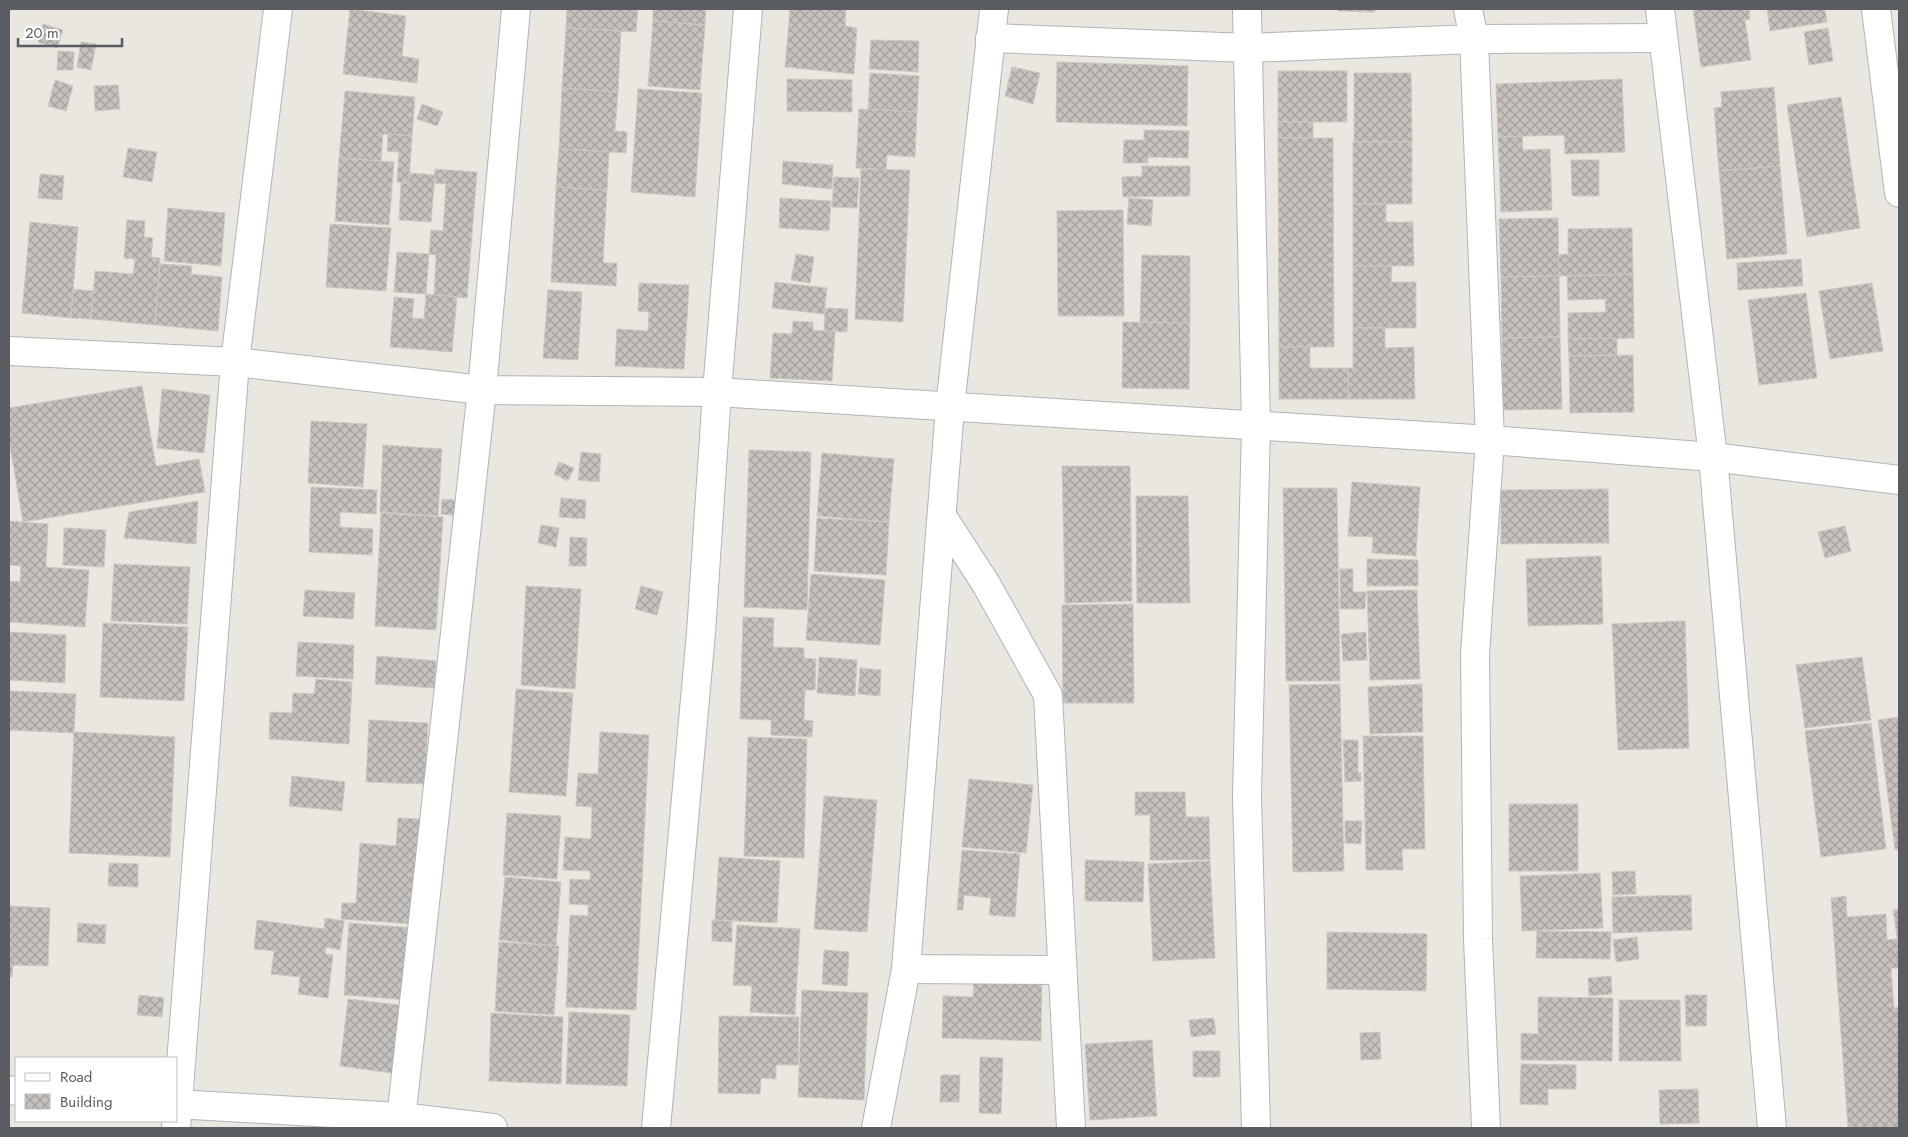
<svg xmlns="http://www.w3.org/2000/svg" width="1908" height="1137" viewBox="0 0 1908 1137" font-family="Jost,sans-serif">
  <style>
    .building { fill: url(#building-cross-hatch); stroke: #cec8bf }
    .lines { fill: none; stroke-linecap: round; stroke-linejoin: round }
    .street-casing { stroke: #b1b3b7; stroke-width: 30 }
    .street { stroke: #fff; stroke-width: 28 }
  </style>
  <defs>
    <pattern id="building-cross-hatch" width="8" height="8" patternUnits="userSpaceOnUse" patternTransform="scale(1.25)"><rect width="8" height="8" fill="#c6c1bd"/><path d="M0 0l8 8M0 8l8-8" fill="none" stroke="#a4a09d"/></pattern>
  </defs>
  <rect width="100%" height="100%" fill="#eae7e0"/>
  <g class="building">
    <path d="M350,9l56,7 -4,40 17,3 -2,24 -74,-9z"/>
    <path d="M567,9h71l-2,23 -70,-4z"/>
    <path d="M653,9h53l-1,16 -52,-4z"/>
    <path d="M790,9h56l-1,17 12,2 -3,46 -69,-7z"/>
    <path d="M1339,9h36v3l-37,-1z"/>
    <path d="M1693,9h56l1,10 -5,1 6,40 -50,7z"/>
    <path d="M1767,9h58l2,13 -57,9z"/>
    <path d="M653,21l52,4 -5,65 -52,-4z"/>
    <path d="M43,24l20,6 -6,18 -19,-6z"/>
    <path d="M566,28l55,3 -3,61 -56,-4z"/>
    <path d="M1828,28l5,33 -24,4 -5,-33z"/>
    <path d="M871,40l48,1 -1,31 -49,-3z"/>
    <path d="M81,42l15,2 -5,26 -14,-3z"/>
    <path d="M58,51l16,1 -1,18h-16z"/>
    <path d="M1057,62l131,4 -1,60 -131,-4z"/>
    <path d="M1012,67l28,6 -7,31 -28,-8z"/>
    <rect x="1278" y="71" width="69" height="51"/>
    <path d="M870,73l49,3 -2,36 -49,-2z"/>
    <path d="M1354,73h57l1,69h-58z"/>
    <path d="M787,79l65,1v32l-65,-1z"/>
    <path d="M1622,79l3,73 -60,2 -1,-19 -66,2 -2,-53z"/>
    <path d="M55,80l18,6 -7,25 -18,-5z"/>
    <path d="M118,85l2,24 -25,2 -1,-25z"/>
    <path d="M1774,87l6,79 -61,5 -5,-63 8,-1 -1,-15z"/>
    <path d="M562,88l56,4 -3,39 12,1 -1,21 -67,-4z"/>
    <path d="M638,89l64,4 -7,104 -64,-5z"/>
    <path d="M345,91l70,6 -3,39 -29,-2 -2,27 -42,-3z"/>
    <path d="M1841,97l19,131 -53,9 -20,-132z"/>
    <path d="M422,104l21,8 -6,14 -20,-7z"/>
    <path d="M859,109l58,3 -2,45 -28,-2 -1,15 -30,-2z"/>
    <rect x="1278" y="122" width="35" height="16"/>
    <path d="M1144,130l45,1 -1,27 -40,-1v6h-25l1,-23h20z"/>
    <path d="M388,134l24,2 -3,47 -12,-1 2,-30 -12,-1z"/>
    <path d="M1522,136l1,14 27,-1 2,61 -51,2 -3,-75z"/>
    <path d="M1278,138h55l1,209h-55z"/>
    <rect x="1353" y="142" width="59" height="62"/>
    <path d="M128,148l29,4 -5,30 -29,-5z"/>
    <path d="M559,149l50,3 -2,38 -51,-3z"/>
    <path d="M339,158l55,4 -5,63 -54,-4z"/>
    <path d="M1571,160h28v36h-27z"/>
    <path d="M783,161l50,4 -1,24 -50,-5z"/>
    <path d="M1142,166h48v30l-67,1 -1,-20 20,-1z"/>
    <path d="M1780,166l7,88 -60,5 -8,-88z"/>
    <path d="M435,169l42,3 -10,126 -33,-3 2,-40 -7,-1 2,-24 12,1 3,-47 -12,-1z"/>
    <path d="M861,169l49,1 -7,152 -48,-3z"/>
    <path d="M410,173l25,2 -4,47 -32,-2 2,-37h8z"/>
    <path d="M40,174l24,2 -2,24 -24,-2z"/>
    <path d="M834,177l25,1 -2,30 -25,-1z"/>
    <path d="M556,187l51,3 -4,73h14l-1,23 -65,-4z"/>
    <path d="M780,198l51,3 -2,30 -50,-3z"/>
    <path d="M1129,198l24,2 -2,26 -24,-2z"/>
    <path d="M1353,204h33v18h27l1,44h-61z"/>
    <path d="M168,208l57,5 -4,53 -57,-5z"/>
    <path d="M1123,210l1,106h-66l-1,-105z"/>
    <path d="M1558,218l1,58 -58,1 -2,-58z"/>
    <path d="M127,220l18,1 -1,16 9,1 -2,19 9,1 -5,67 -64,-6 4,-48 38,3 2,-15 -11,-1z"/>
    <path d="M30,222l48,5 -7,91 -49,-5z"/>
    <path d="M330,224l61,4 -5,63 -60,-4z"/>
    <path d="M1632,228l1,46 -74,2 -1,-21 10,-1v-25z"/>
    <path d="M397,252l32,2 -3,40 -32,-2z"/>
    <path d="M796,254l18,3 -4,26 -19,-3z"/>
    <path d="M1142,255l48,1v67l-50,-1z"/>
    <path d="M1801,259l2,27 -65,4 -1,-27z"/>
    <path d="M160,264l32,2 -1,8 31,3 -4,54 -63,-6z"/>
    <path d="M1353,266h39l-1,16h25v46h-63z"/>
    <path d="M1633,274l1,64 -66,1v-26l38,-1 -1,-13 -37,1 -1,-24z"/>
    <path d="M1559,276l1,61 -58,1 -1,-61z"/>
    <path d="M775,282l52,6 -3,26 -52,-6z"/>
    <path d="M639,283l50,2 -5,84 -69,-3 2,-37 31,2 1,-19 -11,-1z"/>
    <path d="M1872,283l11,68 -53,8 -11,-68z"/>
    <path d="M73,289l20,2 -2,28 -20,-1z"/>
    <path d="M548,290l34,2 -4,68 -35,-2z"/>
    <path d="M1806,293l11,85 -58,7 -11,-85z"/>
    <path d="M426,294l31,3 -5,55 -62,-5 4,-50 20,2 -2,19 12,1z"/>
    <path d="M825,308l23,1 -1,23 -23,-1z"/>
    <path d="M793,321l20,1v8l22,2 -3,49 -62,-3 3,-45 19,1z"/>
    <path d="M1123,322l67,1 -1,66 -67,-1z"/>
    <path d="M1353,328h32v20l29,-1 1,52h-67v-31h5z"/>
    <path d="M1560,337l2,72 -59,1 -1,-72z"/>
    <path d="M1617,338v17l-48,1 -1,-17z"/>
    <path d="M1279,347h31v21h38v31h-69z"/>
    <path d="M1633,355l1,57 -64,1 -1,-57z"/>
    <path d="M142,386l14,80 43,-7 6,33 -182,30 -14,-82v-32z"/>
    <path d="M162,389l48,6 -6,58 -47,-5z"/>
    <path d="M311,421l56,3 -4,63 -55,-4z"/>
    <path d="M383,445l59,4 -4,67 -58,-4z"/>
    <path d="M749,450l62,2 -4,158 -63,-3z"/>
    <path d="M581,452l20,2 -2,28 -21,-2z"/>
    <path d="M822,453l72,6 -5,63 -72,-6z"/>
    <path d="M559,462l15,6 -6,13 -14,-7z"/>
    <path d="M1062,466h68l2,135 -67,2z"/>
    <path d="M1352,482l68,5 -4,69 -44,-3 1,-16 -25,-1z"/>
    <path d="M311,487l66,3 -1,24 -36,-2v15l33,2 -1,26 -63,-3z"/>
    <path d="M1283,488h54l3,193h-54z"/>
    <path d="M1608,489l1,54 -108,1v-54z"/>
    <path d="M1136,496h52l2,107h-53z"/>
    <path d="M561,498l25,2 -1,19 -26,-2z"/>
    <path d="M442,499l21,2 -1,15 -21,-2z"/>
    <path d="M198,501l-2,43 -72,-6 5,-26z"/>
    <path d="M381,513l62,4 -7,113 -61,-4z"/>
    <path d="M817,518l72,4 -3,53 -72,-4z"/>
    <path d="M9,521l39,3 -2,43 43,3 -4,57 -76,-5v-41l11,1 1,-16 -12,-1z"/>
    <path d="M541,525l18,3 -3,19 -18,-4z"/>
    <path d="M1845,526l6,25 -26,7 -7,-26z"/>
    <path d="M64,528l42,2 -2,37 -41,-2z"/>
    <path d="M570,537l17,1 -1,28h-17z"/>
    <path d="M1601,556l2,68 -75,2 -2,-67z"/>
    <path d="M1367,559l51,1v26h-51z"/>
    <path d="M114,564l76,3 -3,57 -76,-3z"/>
    <path d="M1340,569h13v23h13l-1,17h-25z"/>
    <path d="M811,574l74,6 -5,65 -74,-5z"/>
    <path d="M526,586l55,3 -6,100 -54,-4z"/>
    <path d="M641,586l22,6 -6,23 -22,-6z"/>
    <path d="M305,590l50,3 -2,26 -50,-3z"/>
    <path d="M1417,590l3,89 -50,1 -3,-89z"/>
    <path d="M1133,604l1,99h-71l-1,-98z"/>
    <path d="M743,617l31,1 -1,29 31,1v10l12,1 -1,31h-10l-1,30 9,1 -1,16 -41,-2v-15l-31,-1z"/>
    <path d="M1685,621l4,127 -71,2 -6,-126z"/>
    <path d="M103,623l85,4 -4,74 -84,-4z"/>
    <path d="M9,632l57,3 -1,48 -56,-3z"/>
    <path d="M1366,632l1,28 -24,1 -2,-27z"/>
    <path d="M298,642l56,3 -1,34 -57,-3z"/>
    <path d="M377,656l59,5 -2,27 -59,-4z"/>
    <path d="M819,657l38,3 -2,36 -38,-3z"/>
    <path d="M1862,657l9,63 -66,8 -9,-63z"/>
    <path d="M860,668l21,2 -1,26 -22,-2z"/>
    <path d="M316,679l36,3 -3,62 -80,-5 1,-27 22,1 1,-20 21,1z"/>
    <path d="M1340,684l4,187 -51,1 -4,-187z"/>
    <path d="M1422,684l1,48 -53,2 -2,-47z"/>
    <path d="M516,689l57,4 -7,103 -57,-4z"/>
    <path d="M9,691l67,3 -2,39 -65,-3z"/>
    <path d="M1899,717v132l-4,1 -17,-130z"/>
    <path d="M369,720l59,3 -3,61 -59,-2z"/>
    <path d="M1871,723l15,126 -65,8 -16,-126z"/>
    <path d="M74,732l101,5 -5,120 -101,-4z"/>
    <path d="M600,732l49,3 -13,275 -70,-3 4,-92 18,1v-11l-19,-1 1,-25 20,1v-9l-27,-1 2,-33 26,2 1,-32 -16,-1 2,-33 20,1z"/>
    <path d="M1363,736h60l2,113h-23l1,21h-37z"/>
    <path d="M748,737l59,2 -3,119 -60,-2z"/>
    <path d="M1343,740h15v33h3v8l-16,1z"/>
    <path d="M292,776l53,6 -3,29 -53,-5z"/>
    <path d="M969,779l64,6 -7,68 -64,-6z"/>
    <path d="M1135,792h50l1,25h23l1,43h-60v-45h-15z"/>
    <path d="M824,796l53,4 -10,132 -53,-3z"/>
    <rect x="1509" y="804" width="69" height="67"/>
    <path d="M507,813l54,3 -4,63 -54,-4z"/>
    <path d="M398,818l23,1 -6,105 -74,-5 1,-16h14l4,-60 36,3z"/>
    <path d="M1345,821h17l-1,23 -16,-1z"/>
    <path d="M962,850l58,4 -5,63 -26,-2 2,-17 -27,-3 -1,15h-6z"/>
    <path d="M719,857l61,4 -3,62 -62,-3z"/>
    <path d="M1085,860l59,2 -1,40 -58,-1z"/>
    <path d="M1210,861l5,97 -62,3 -5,-97z"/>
    <path d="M109,863l29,1v23l-30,-1z"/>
    <path d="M1635,871l1,23 -23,1 -1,-23z"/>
    <path d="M1600,873l3,55 -81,3 -2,-55z"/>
    <path d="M505,877l56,5 -5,64 -57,-6z"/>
    <path d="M1691,895l1,35 -79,3 -1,-36z"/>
    <path d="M1846,896l1,21 39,-3 1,26 11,-1 1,29h-8l3,40 5,-1v121h-51l-17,-230z"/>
    <path d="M9,906l41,2 -2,58 -35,-1 -1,12h-3z"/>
    <path d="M1899,909v41l-6,-40z"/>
    <path d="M325,918l19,3 -4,29 -14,-3 -1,7 8,1 -5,43 -30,-4 2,-17 -29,-3 3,-23 -20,-2 3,-29 67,9z"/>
    <path d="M712,920l20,1v21l-20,-1z"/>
    <path d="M78,923l28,2 -1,19 -28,-2z"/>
    <path d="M349,923l65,5 -5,72 -65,-5z"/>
    <path d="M737,925l63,4 -5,86 -45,-3 2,-26 -19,-1z"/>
    <path d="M1537,931l74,1 -1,27 -74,-1z"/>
    <path d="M1327,932l100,2 -1,57 -99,-2z"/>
    <path d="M1637,937l2,22 -23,3 -3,-22z"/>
    <path d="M499,942l60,4 -5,69 -59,-4z"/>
    <path d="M824,950l25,2 -2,34 -25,-2z"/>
    <path d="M974,974l68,2 -1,65 -99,-3 1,-42 30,1z"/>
    <path d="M1611,976l1,18 -23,2 -1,-18z"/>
    <path d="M802,990l66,3 -4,107 -66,-3z"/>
    <path d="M139,995l25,3 -2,19 -25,-2z"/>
    <path d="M1685,995h22l-1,31h-20z"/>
    <path d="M1538,997l75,1 -1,63 -91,-1v-27l17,1z"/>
    <path d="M348,999l59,7 -8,68 -59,-8z"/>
    <path d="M1619,1000h61l1,61h-62z"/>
    <path d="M569,1012l61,3 -3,71 -61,-2z"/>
    <path d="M491,1013l72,4 -2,67 -72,-3z"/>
    <path d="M719,1016l80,1 -1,48h-22v14l-15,-1 -1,16 -42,-1z"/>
    <path d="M1214,1018l2,16 -25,3 -2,-17z"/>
    <path d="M1380,1032l1,27 -20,1 -1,-27z"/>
    <path d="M1152,1040l5,76 -67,4 -5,-76z"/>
    <rect x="1193" y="1051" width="27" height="26"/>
    <path d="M980,1057l23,1 -2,56 -22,-1z"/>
    <path d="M1521,1064l55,1v24h-28v16l-28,-1z"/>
    <path d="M941,1075h19l-1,27h-19z"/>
    <path d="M1698,1089l1,34 -39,1 -1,-34z"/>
  </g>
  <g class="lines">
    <defs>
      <g id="street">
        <path d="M1247,9l9,417 -9,370 9,332"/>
        <path d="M1468,9l6,30 16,401 -15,214 3,285 8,189"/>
        <path d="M1660,9l53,448 59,671"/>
        <path d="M1876,9l23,184"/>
        <path d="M990,38l258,10 226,-9 189,-1"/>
        <path d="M9,351l226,11 247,28 235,2 773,48 223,17 186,23"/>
        <path d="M942,516l44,68 62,111 23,433"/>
        <path d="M906,969l156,1"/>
        <path d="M9,1090l7,1"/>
        <path d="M176,1104l225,13 92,11"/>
        <path d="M176,1128l59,-766 43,-353"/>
        <path d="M400,1128l82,-738 34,-381"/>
        <path d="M656,1128l45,-495 16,-241 31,-383"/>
        <path d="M876,1128l30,-159 44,-562 44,-398"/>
      </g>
    </defs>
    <use href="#street" class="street-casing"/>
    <use href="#street" class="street"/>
  </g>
  <rect width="1908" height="1137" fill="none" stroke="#595c60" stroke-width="20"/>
  <rect x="15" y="1057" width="162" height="65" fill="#ffffff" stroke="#bdbebf"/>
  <rect x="25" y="1073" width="25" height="8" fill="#ffffff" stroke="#bdbebf"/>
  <text x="60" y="1082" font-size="15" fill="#595c60">Road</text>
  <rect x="25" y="1094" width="25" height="15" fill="url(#building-cross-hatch)" stroke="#bdbebf"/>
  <text x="60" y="1107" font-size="15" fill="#595c60">Building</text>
  <path d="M18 38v8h104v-8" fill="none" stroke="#595c60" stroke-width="2.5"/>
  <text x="25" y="38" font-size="15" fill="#595c60" stroke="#ffffff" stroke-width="4" paint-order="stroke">20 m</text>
</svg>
